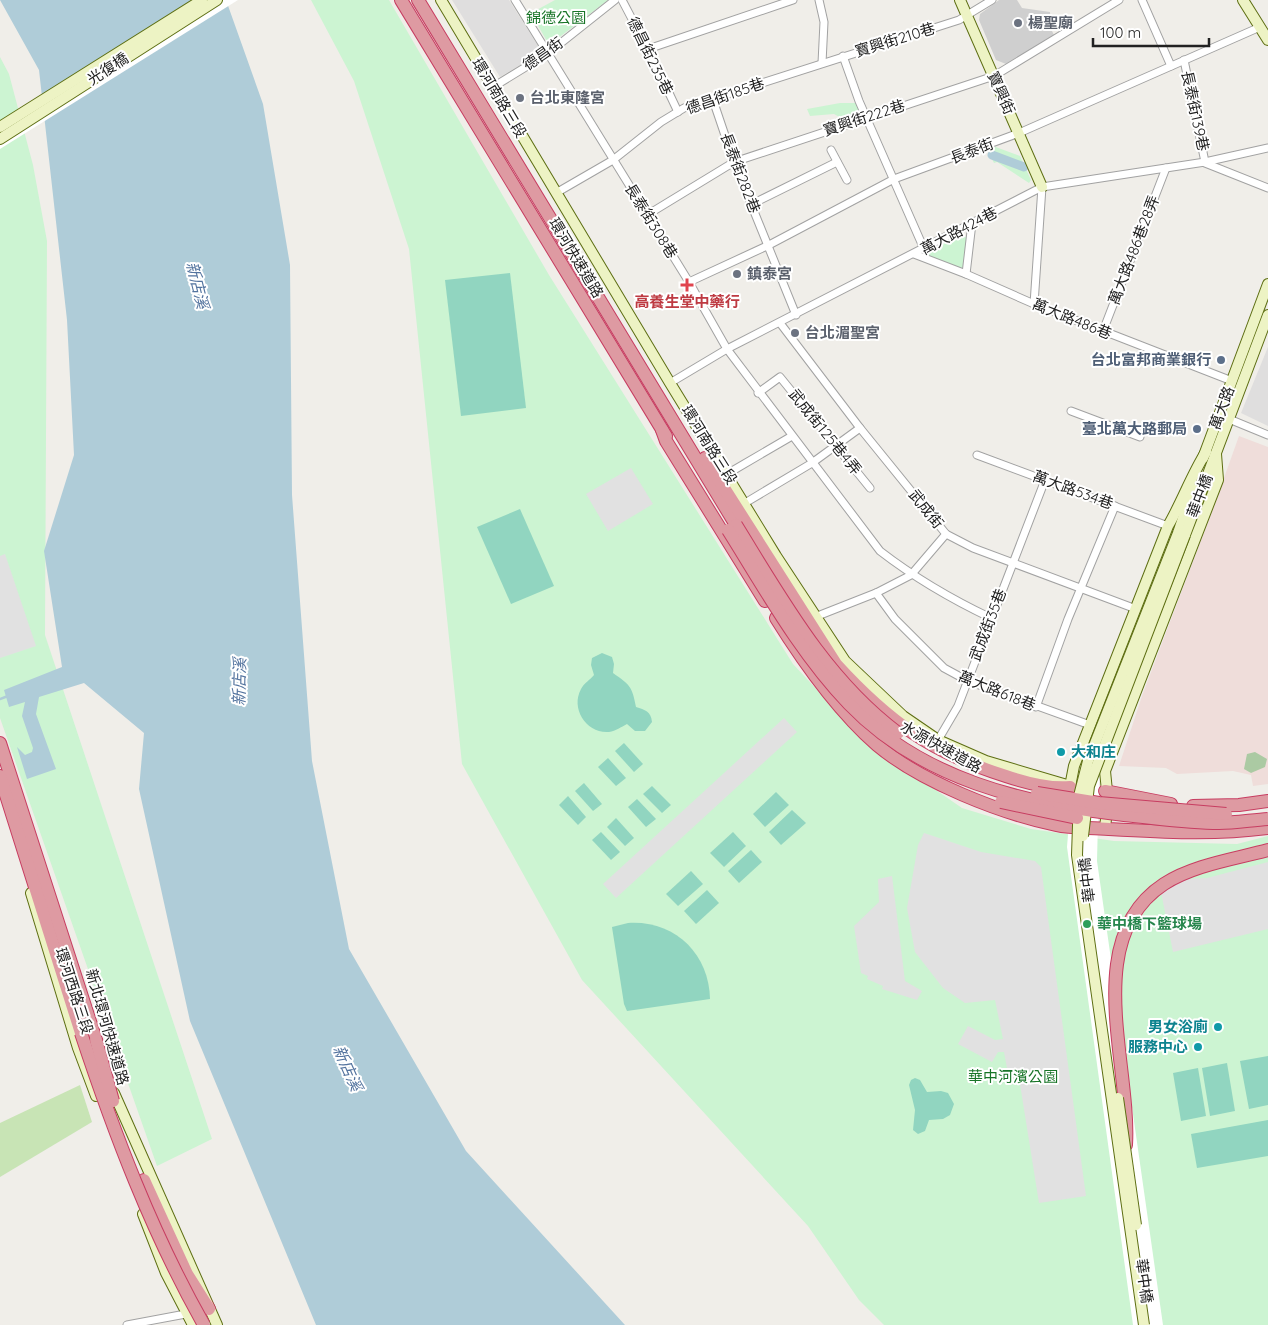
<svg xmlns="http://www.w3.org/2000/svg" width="1268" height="1325" viewBox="0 0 1268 1325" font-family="Quicksand,'Noto Sans TC',sans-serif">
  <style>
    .residential { fill: #dfdede }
    .commercial { fill: #efddda }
    .religious { fill: #cfcfcf }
    .grass { fill: #c8e4b5 }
    .forest { fill: #abcaa3 }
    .park { fill: #ccf4d2 }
    .pitch { fill: #91d5c0 }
    .parking { fill: #e1e1e1 }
    .water { fill: #afccd8 }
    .pier { fill: #fff }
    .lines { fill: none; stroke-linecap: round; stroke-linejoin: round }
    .stream { stroke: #afccd8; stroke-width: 2.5 }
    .canal { stroke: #afccd8; stroke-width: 9 }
    .street-casing { stroke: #a2a2a2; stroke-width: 9 }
    .secondary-casing { stroke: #5d6e12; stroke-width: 12 }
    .highway-casing { stroke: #c73d61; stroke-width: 14 }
    .street { stroke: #fff; stroke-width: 7 }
    .secondary { stroke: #edf3c4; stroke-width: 10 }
    .highway { stroke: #de9aa2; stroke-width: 12 }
    .secondary-bridge-casing { stroke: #5d6e12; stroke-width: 12; stroke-linecap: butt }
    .highway-bridge-casing { stroke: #c73d61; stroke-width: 14; stroke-linecap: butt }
    .secondary-bridge { stroke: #edf3c4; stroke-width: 10 }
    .highway-bridge { stroke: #de9aa2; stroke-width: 12 }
    .worship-dot { fill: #6b7280; stroke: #fff; stroke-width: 2 }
    .health-dot { fill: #e0444e; stroke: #fff; stroke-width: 2 }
    .service-dot { fill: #5c6f8a; stroke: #fff; stroke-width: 2 }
    .culture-dot { fill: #0f9aa8; stroke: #fff; stroke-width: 2 }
    .leisure-dot { fill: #2e9e5b; stroke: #fff; stroke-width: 2 }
    .labels { text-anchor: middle; stroke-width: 4; stroke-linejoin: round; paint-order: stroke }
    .park-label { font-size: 15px; fill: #197528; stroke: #fff }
    .worship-label { font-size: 15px; font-weight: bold; fill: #5b616d; stroke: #fff; text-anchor: start }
    .street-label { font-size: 15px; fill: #212121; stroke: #fff }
    .health-label { font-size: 15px; font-weight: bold; fill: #be3a42; stroke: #fff }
    .service-label { font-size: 15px; font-weight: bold; fill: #4e5e75; stroke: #fff; text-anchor: end }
    .culture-label { font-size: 15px; font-weight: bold; fill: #0d838f; stroke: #fff; text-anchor: end }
    .leisure-label { font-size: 15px; font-weight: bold; fill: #27864d; stroke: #fff; text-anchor: start }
    .water-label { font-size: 16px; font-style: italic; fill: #54749f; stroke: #fff }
  </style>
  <rect width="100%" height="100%" fill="#f0eee9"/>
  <g class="residential">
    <path d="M452,0h57l33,52 -42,25z"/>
    <path d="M1268,347v79l-27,-13z"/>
  </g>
  <path class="commercial" d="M1239,436l29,11v337l-15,2 -2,-11 -18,-4 -56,3 -11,-6 -47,-2 23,-70 73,-193z"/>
  <path class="religious" d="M999,0h18l5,8 28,4 1,17 3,6 -48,29 -10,-4 -17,-40 1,-6z"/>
  <path class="grass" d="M80,1085l12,37 -92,55v-54z"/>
  <path class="forest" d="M1255,752l12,7 -2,8 -14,6 -7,-4 3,-15z"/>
  <g class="park">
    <path d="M311,0h78l160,275 244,389 73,78 96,66 69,21 83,12 123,3 31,-8v489h-384l-25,-25 -51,-74 -226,-246 -120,-216 -53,-515 -55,-168z"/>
    <path d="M555,0h53l-59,45 -18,-32z"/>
    <path d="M0,57l9,17 24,91 14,76 -2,394 167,504 -55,27 -157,-448z"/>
    <path d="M840,103h16l6,13 -15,5 -13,-7 -24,2 -3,-7z"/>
    <path d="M993,146l27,10 11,24 -2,3 -32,-21 -3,1 -7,-14z"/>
    <path d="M962,234l5,4 -2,29 -5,3 -30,-12 -2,-7z"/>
  </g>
  <g class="pitch">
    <path d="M510,273l16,135 -65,8 -16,-136z"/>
    <path d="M520,509l34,77 -43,18 -34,-77z"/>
    <path d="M602,653l10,4 2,7 -1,9c17,12 19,13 23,34 9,3 15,4 16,15l-7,9h-10l-8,-7c-6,3 -11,7 -18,8 -22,2 -39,-23 -28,-43 3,-6 9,-9 13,-14l-3,-10 1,-7z"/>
    <path d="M624,743l19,21 -9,8 -19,-21z"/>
    <path d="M608,758l18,20 -10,8 -18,-19z"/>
    <path d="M584,783l18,21 -9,7 -18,-20z"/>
    <path d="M652,786l19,19 -9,8 -19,-19z"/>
    <path d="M776,792l13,13 -24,22 -12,-13z"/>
    <path d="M568,796l18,21 -8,8 -19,-20z"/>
    <path d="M637,799l19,20 -10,8 -18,-20z"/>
    <path d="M792,810l14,13 -25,22 -12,-13z"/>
    <path d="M616,818l18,20 -9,8 -18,-19z"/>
    <path d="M601,832l19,20 -9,8 -19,-20z"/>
    <path d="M733,832l13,14 -22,21 -14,-14z"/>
    <path d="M751,850l11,12 -23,21 -11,-12z"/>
    <path d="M691,871l12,13 -25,22 -12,-12z"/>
    <path d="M707,890l12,13 -23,21 -12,-13z"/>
    <path d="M628,923c46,-3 81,30 82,76l-83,12 -3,-7 -12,-77z"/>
    <path d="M1268,1056v49l-19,4 -9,-48z"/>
    <path d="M1227,1063l8,48 -25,5 -8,-48z"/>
    <path d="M1198,1068l8,48 -25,5 -8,-48z"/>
    <path d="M915,1078l5,2 7,12 14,-1 7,2 6,11 -4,11 -7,4 -14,1 -4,11 -7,3 -5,-4 2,-20 -6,-25 2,-5z"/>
    <path d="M1268,1120v36l-71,12 -6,-34z"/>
  </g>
  <g class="parking">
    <path d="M631,468l22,36 -45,27 -22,-37z"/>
    <path d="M5,554l31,92 -36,12v-102z"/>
    <path d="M784,718l13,14 -181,166 -13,-14z"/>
    <path d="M924,833l57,19 54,9 6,6 45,329 -47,7 -20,-125 -10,1 -5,-27h-6l-6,10 -34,-18 10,-18 27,14 8,-1 -8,-39 -30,3 -22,-15 -28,-36 -8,-44 11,-63z"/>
    <path d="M1268,862v67l-95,23 -12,-60 25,-13 21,-1z"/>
    <path d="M892,876l13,105 17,10 -5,9 -35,-11 1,-3 -16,-7 1,-3 -7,-3 -7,-47 25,-24 -1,-23z"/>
  </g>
  <path class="water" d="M0,0h226l37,104 27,161 2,230 20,266 37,188 117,202 159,174h-309l-126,-304 -51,-232 5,-56 -60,-50 -45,14 -3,17 20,55 -29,10 -10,-32 8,8 7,-3 1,-4 -11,-32 3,-14 -16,5 -5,-17 58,-23 -18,-116 30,-96 -7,-135 -28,-250z"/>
  <g class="pier">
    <path d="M194,0h44l-238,149v-25z"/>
    <path d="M1157,559l25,8 -83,214 -2,80 66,464h-30l-66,-478 4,-50 9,-43z"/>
  </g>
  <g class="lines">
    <path class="stream" d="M0,699l8,-3"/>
    <path class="canal" d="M992,155l32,12"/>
    <defs>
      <g id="street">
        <path d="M515,0l174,282 38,67 153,202c35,27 71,48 111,67"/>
        <path d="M622,0l30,57 26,55"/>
        <path d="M819,0l5,22 -2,41"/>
        <path d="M1142,0l29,66"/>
        <path d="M648,49l145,-49"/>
        <path d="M843,56l16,45 65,148"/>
        <path d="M1184,60l21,102"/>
        <path d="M493,87l54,-33 68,-54"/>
        <path d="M713,100l21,62 62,153"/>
        <path d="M831,150l16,30"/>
        <path d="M1205,163l63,25"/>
        <path d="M556,193l57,-33 48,-38 23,-14 275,-88 33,-20"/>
        <path d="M752,204l85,-42"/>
        <path d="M647,215l87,-53 260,-86 125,-76"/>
        <path d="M914,254l52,20 68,30 198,77"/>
        <path d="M966,274l6,-51"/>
        <path d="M689,282l80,-37 125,-66 125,-46 241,-106"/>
        <path d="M1034,304l8,-117"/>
        <path d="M780,323l80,105 86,106 27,14 163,61"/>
        <path d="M1103,331l63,-163"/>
        <path d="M670,383l57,-34 315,-162 163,-25 63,-14"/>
        <path d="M758,393l22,-16 90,111"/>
        <path d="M1071,411l69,26"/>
        <path d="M1229,419l39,16"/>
        <path d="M977,455l191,71"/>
        <path d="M727,474l65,-38"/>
        <path d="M745,503l67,-40 48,-35"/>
        <path d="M876,593l19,26 49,49 24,13 122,44"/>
        <path d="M815,617l61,-24 35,-18 35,-41"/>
        <path d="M1036,707l32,-88 47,-113"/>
        <path d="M938,740l20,-34 87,-226"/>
        <path d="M127,1325l64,-12"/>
      </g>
      <g id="secondary">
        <path d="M441,0l229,383 106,173 69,105 58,55 35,24 48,21 81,24"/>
        <path d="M960,0l82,187"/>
        <path d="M1243,0l25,40"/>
        <path d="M0,127l202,-127"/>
        <path d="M0,139l217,-139"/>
        <path d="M1203,458l65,-174"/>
        <path d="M1178,533l15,-44"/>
        <path d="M1185,535l83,-220"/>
        <path d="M1069,792l5,-26 94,-240c14,-24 23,-50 38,-74"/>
        <path d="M1105,828l3,-27 -3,-30 113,-291 -2,-26"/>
        <path d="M31,893l47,155 18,48"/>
        <path d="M114,1093l103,232"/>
        <path d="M143,1214l23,59 27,52"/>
      </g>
      <g id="highway">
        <path d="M401,0l265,436"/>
        <path d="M418,0l318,525"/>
        <path d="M662,430l4,11 99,160"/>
        <path d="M705,458l131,206c52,57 96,89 170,112 21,7 43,13 64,11"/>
        <path d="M776,618c28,45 61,92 101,127 44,37 123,68 179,80 17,4 36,2 53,4 53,3 106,6 159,-1"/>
        <path d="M0,743l96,297"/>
        <path d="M0,776l81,257"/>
        <path d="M1105,791l66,13"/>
        <path d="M1193,806l46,-1 29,-4"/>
        <path d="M1126,1145c5,-81 -46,-206 38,-261 29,-19 71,-25 104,-34"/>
        <path d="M144,1180l43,94 22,35"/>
      </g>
    </defs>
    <use href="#street" class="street-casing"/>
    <use href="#secondary" class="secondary-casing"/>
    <use href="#highway" class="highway-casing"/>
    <use href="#street" class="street"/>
    <use href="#secondary" class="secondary"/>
    <use href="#highway" class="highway"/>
    <defs>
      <g id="secondary-bridge">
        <path d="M1083,836l6,-50 96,-251"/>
        <path d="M1118,1098l18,127"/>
        <path d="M1144,1325l-67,-470 2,-59 9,-35 90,-228"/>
      </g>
      <g id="highway-bridge">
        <path d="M736,525c47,76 90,154 162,208"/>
        <path d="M728,530c37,59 72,123 121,174 72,75 175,100 275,111 32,3 63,8 95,8 16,0 33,-3 49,-4"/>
        <path d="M1037,793l62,10 127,11"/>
        <path d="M1001,802l76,16"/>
        <path d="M81,1033c33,100 71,200 123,292"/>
        <path d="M96,1040l17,61"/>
      </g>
    </defs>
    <use href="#secondary-bridge" class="secondary-bridge-casing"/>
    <use href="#highway-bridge" class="highway-bridge-casing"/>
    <use href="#secondary-bridge" class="secondary-bridge"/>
    <use href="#highway-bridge" class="highway-bridge"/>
  </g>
  <g class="worship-dot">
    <circle cx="1018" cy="23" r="5"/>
    <circle cx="520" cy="98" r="5"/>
    <circle cx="737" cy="274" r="5"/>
    <circle cx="795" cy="333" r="5"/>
  </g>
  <path class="health-dot" d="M684.5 277.5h5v5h5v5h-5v5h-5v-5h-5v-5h5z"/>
  <g class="service-dot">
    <circle cx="1221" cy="360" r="5"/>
    <circle cx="1197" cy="429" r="5"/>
  </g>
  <g class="culture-dot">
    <circle cx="1061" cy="752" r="5"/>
    <circle cx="1218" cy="1027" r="5"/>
    <circle cx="1198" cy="1047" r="5"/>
  </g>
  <circle class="leisure-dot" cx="1087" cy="924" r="5"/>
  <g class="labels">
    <g class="park-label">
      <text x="556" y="23">錦德公園</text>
      <text x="1013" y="1082">華中河濱公園</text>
    </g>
    <g class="worship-label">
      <text x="1028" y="28">楊聖廟</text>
      <text x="530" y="103">台北東隆宮</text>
      <text x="747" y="279">鎮泰宮</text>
      <text x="805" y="338">台北湄聖宮</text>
    </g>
    <g class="street-label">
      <text transform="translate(895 40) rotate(-17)" y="5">寶興街210巷</text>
      <text transform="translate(543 54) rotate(-35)" y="5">德昌街</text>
      <text transform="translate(650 56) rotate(64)" y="5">德昌街235巷</text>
      <text transform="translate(108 69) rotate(-33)" y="5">光復橋</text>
      <text transform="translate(1001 93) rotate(66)" y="5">寶興街</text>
      <text transform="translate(725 96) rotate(-19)" y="5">德昌街185巷</text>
      <text transform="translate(499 98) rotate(59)" y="5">環河南路三段</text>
      <text transform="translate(1195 111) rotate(78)" y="5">長泰街139巷</text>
      <text transform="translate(864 118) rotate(-18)" y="5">寶興街222巷</text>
      <text transform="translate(972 151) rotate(-21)" y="5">長泰街</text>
      <text transform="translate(740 173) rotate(69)" y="5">長泰街282巷</text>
      <text transform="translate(651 221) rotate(58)" y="5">長泰街308巷</text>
      <text transform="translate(959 231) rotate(-28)" y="5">萬大路424巷</text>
      <text transform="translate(1134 250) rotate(-69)" y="5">萬大路486巷28弄</text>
      <text transform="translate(576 258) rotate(59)" y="5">環河快速道路</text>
      <text transform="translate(1072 319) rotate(22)" y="5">萬大路486巷</text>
      <text transform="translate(1222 408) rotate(-70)" y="5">萬大路</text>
      <text transform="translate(825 432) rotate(51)" y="5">武成街125巷4弄</text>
      <text transform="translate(709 445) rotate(58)" y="5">環河南路三段</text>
      <text transform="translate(1073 490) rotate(20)" y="5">萬大路534巷</text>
      <text transform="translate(1200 496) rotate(-69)" y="5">華中橋</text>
      <text transform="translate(926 509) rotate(51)" y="5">武成街</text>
      <text transform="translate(988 625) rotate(-69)" y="5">武成街35巷</text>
      <text transform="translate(997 691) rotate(22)" y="5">萬大路618巷</text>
      <text transform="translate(941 747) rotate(29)" y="5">水源快速道路</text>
      <text transform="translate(1087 880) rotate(-97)" y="5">華中橋</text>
      <text transform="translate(74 991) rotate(72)" y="5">環河西路三段</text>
      <text transform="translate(107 1027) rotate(74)" y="5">新北環河快速道路</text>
      <text transform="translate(1144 1281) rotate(82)" y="5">華中橋</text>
    </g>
    <g class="health-label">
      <text x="687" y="307">高養生堂中藥行</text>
    </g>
    <g class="service-label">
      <text x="1211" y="365">台北富邦商業銀行</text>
      <text x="1187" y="434">臺北萬大路郵局</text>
    </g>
    <g class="culture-label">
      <text x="1071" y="757" text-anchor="start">大和庄</text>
      <text x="1208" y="1032">男女浴廁</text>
      <text x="1188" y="1052">服務中心</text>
    </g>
    <g class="leisure-label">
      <text x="1097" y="929">華中橋下籃球場</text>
    </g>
    <g class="water-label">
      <text transform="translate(198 285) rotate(76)" y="6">新店溪</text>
      <text transform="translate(239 682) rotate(-89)" y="6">新店溪</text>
      <text transform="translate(348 1068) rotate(66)" y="6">新店溪</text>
    </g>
  </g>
  <path d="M1093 38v8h116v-8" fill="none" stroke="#212121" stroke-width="2.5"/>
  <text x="1100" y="38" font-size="15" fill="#212121" stroke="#ffffff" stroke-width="4" paint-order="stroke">100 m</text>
</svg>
